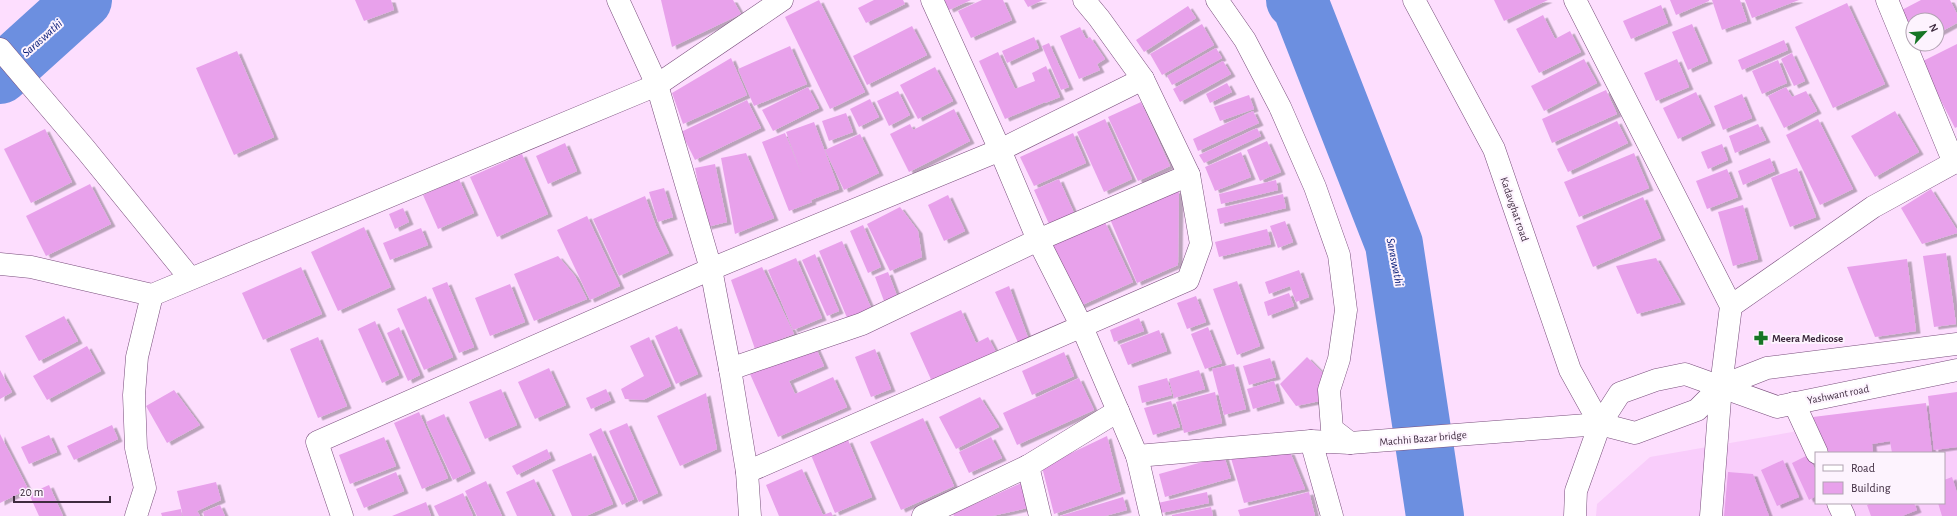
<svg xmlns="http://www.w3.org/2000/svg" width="1957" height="516" viewBox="0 0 1957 516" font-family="'Alegreya Sans',sans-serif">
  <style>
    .built { fill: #f9cdfb; fill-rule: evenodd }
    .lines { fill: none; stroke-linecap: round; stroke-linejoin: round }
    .river { stroke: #6c8fe0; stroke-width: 58 }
    .building { fill: #e8a1eb; filter: url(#shadow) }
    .minor-casing { stroke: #794e7c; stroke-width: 23 }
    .secondary-casing { stroke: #794e7c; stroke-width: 23 }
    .minor { stroke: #fff; stroke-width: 22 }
    .secondary { stroke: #fff; stroke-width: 22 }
    .labels { text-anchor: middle; stroke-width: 4; stroke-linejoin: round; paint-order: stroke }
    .street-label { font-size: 11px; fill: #3e2b3f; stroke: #fdf3fe }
    .poi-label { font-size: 11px; font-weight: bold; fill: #3e2b3f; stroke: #fdf3fe; text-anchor: start }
    .water-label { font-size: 12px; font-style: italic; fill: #041976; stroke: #fdf3fe }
  </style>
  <defs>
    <filter id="shadow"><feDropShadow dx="4.5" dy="2.5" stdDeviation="0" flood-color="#0004"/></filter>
  </defs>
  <rect width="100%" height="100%" fill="#fddefe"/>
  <path class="built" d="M1957,403v113h-361l1,-12 53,-47zM1816,453h128v50h-128z"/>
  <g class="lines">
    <g class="river">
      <path d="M1295,0l6,6 93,238 41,272"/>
      <path d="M0,75l83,-75"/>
    </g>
  </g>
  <g class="building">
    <path d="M355,0h36l3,10 -30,11z"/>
    <path d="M661,0h72l8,14 -69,33z"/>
    <path d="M819,0l46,92 -35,17 -45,-92z"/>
    <path d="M874,0h29l2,4 -39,19 -8,-15z"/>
    <path d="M944,0h27l-22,10z"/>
    <path d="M982,0h21l9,20 -41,18 -13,-27z"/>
    <path d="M1024,0h19l-15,7z"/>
    <path d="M1494,0h54l-44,21z"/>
    <path d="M1670,0h39v1l-33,14z"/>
    <path d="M1712,0h28l7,21 -25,9z"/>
    <path d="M1745,0h54l-47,18z"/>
    <path d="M1921,0h29l7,14v9l-20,11v-14h-24v24h5l-4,3 -18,-34z"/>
    <path d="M1847,3l38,81 -52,24 -38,-81z"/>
    <path d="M1661,5l7,18 -37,16 -8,-18z"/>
    <path d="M1188,6l8,12 -52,34 -8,-12z"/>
    <path d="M1543,15l12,24 15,-8 11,21 -42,21 -23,-44z"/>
    <path d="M1202,24l12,21 -52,30 -12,-21z"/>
    <path d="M1692,24l16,37 -20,9 -16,-38z"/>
    <path d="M912,26l15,29 -60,30 -14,-29z"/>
    <path d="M1080,27l6,12 4,-2 15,22 -8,5 3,6 -21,9 -19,-43z"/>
    <path d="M1034,37l5,11 -32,15 -5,-12z"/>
    <path d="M1784,40l4,10 -46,20 -4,-10z"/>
    <path d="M1049,43l20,44 -8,3 -19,-44z"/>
    <path d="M1957,44v83l-2,1 -34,-66z"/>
    <path d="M790,46l17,38 -53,22 -16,-37z"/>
    <path d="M1216,48l6,10 -50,27 -5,-9z"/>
    <path d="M237,51l37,86 -40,18 -38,-87z"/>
    <path d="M998,52l17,37 20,-8 -3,-8 14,-7 14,31 -15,6v-1l-40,17 -26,-58z"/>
    <path d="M1792,53l13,28 -11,5 -13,-27z"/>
    <path d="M731,58l16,37 -64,29 -11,-31z"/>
    <path d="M1584,59l13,24 -53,28 -13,-25z"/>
    <path d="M1677,59l12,28 -33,14 -12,-28z"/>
    <path d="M1778,60l9,23 -25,11 -10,-23z"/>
    <path d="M1223,61l8,13 -51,28 -7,-13z"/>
    <path d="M935,67l18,34 -35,18 -18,-34z"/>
    <path d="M1227,83l5,9 -22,11 -4,-9z"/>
    <path d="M808,87l11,21 -46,23 -11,-21z"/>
    <path d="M1786,87l6,10 14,-6 11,20 -33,17 -16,-32z"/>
    <path d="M1606,90l11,24 -65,29 -10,-24z"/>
    <path d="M898,91l12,24 -21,11 -12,-25z"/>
    <path d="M1696,92l15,31 -33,16 -15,-31z"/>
    <path d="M1742,94l10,24 -29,12 -9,-24z"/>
    <path d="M1249,95l5,14 -34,12 -6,-14z"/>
    <path d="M870,99l9,18 -20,10 -9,-18z"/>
    <path d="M747,100l14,28 -66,32 -14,-28z"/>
    <path d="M1141,102l29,64 -32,15 -30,-64z"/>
    <path d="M954,109l16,32 -61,31 -19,-38 20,-10 3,6z"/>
    <path d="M1253,111l6,12 -61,28 -5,-12z"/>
    <path d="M1895,111l24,41 -44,25 -24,-41z"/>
    <path d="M846,113l7,19 -24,9 -7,-20z"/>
    <path d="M1105,119l27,60 -28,13 -27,-60z"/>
    <path d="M1818,119l35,70 -33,16 -34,-70z"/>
    <path d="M1617,121l11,22 -60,29 -11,-23z"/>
    <path d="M814,122l25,67 -28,11 1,2 -23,9 -27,-69 23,-9 17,42 -16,-43z"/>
    <path d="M1758,124l8,16 -31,13 -6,-17z"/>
    <path d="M1257,128l4,8 -57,27 -5,-8z"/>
    <path d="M45,129l27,53 -41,21 -27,-54z"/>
    <path d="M1073,133l13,30 -52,23 -14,-29z"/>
    <path d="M860,134l19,39 -35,17 -19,-40z"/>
    <path d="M1267,141l14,31 -21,9 -13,-31z"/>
    <path d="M565,143l12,28 -29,13 -12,-28z"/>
    <path d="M1722,144l6,16 -20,9 -7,-17z"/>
    <path d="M1241,152l10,25 -36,14 -10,-24z"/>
    <path d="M746,153l28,65 -39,16 -14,-76z"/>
    <path d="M1634,153l15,35 -70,29 -15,-35z"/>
    <path d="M522,154l26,60 -51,23 -27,-60z"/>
    <path d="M1770,158l5,13 -32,14 -5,-14z"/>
    <path d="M715,164l12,58 -20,5 -12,-59z"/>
    <path d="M1797,168l19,49 -26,10 -19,-49z"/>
    <path d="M1727,169l11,28 -31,12 -11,-28z"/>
    <path d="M459,179l15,34 -36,16 -15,-34z"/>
    <path d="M1059,179l15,34 -25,11 -15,-34z"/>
    <path d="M1276,180l2,10 -57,14 -2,-10z"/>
    <path d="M90,184l21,40 -65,32 -20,-40z"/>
    <path d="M664,188l9,29 -15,5 -9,-30z"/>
    <path d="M1179,189l-1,76 -41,18 -27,-64z"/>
    <path d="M1931,189l26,41v3l-35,11 -21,-36z"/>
    <path d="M1283,194l3,14 -66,16 -3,-15z"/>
    <path d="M948,195l17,36 -21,10 -16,-36z"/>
    <path d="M645,196l11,30 13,27 -50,23 -26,-57z"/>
    <path d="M1643,197l18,41 -68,29 -17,-41z"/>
    <path d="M1743,205l15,54 -25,7 -15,-54z"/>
    <path d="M900,207l18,24 4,26 -32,14 -23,-47z"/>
    <path d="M403,208l6,14 -14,7 -6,-15z"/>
    <path d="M587,216l33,70 -30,14 -33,-70z"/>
    <path d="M1285,221l8,21 -15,6 -8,-22z"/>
    <path d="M1105,222l28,60 -53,24 -28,-60z"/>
    <path d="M863,225l18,42 -13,6 -18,-42z"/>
    <path d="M364,227l27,60 -53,24 -27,-59z"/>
    <path d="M421,228l7,17 -38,15 -7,-17z"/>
    <path d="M1267,229l4,15 -52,13 -4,-15z"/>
    <path d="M842,241l30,69 -24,10 -29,-69z"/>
    <path d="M1946,253l10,71 -22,3 -11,-71z"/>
    <path d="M815,254l24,57 -12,5 -25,-56z"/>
    <path d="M558,256l17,20 12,23 -53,22 -20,-47z"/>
    <path d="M796,258l26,60 -29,12 -25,-60z"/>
    <path d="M1656,258l25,44 -44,12 -21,-48z"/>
    <path d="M1907,259l9,72 -41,6 -28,-70z"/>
    <path d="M301,267l21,47 -59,26 -21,-47z"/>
    <path d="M762,267l32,67 -39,15 -24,-69z"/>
    <path d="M1299,270l10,27 -13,5 -6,-16 -21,8 -4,-12z"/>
    <path d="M888,272l9,24 -13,5 -9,-24z"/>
    <path d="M1237,281l23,65 -23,9 -24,-66z"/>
    <path d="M447,282l27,65 -15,6 -27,-65z"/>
    <path d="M510,284l15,38 -35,14 -15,-38z"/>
    <path d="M1009,286l21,57 -9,6 -26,-57z"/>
    <path d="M1289,293l5,13 -26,10 -4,-14z"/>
    <path d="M426,296l27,61 -29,13 -27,-61z"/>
    <path d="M1196,296l10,26 -19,7 -10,-26z"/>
    <path d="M961,310l15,33 12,-6 10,19 -64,30 -24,-53z"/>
    <path d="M64,316l14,25 -39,20 -14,-25z"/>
    <path d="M1139,318l5,13 -30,11 -4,-12z"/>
    <path d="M375,321l24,54 -17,8 -24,-54z"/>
    <path d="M677,326l21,48 -22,10 -21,-48z"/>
    <path d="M399,327l21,48 -12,6 -21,-48z"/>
    <path d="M1208,327l14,36 -17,6 -14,-35z"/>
    <path d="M1159,330l8,21 -39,14 -8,-20z"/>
    <path d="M318,337l29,69 -29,12 -28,-69z"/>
    <path d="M649,337l22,49 -28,14 -18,-1 -4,-10 23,-13 -14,-30z"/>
    <path d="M87,346l14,25 -54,29 -14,-24z"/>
    <path d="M815,346l9,20 -35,15 6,13 38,-17 14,30 -69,30 -28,-63z"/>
    <path d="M875,349l16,40 -20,8 -16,-40z"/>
    <path d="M1064,352l10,24 -42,19 -10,-24z"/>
    <path d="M1307,357l19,19 -6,25 -24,5 -16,-22z"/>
    <path d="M1270,358l6,19 -27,8 -6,-19z"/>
    <path d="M1234,364l12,45 -22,6 -12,-46z"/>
    <path d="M549,368l17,37 -31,14 -17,-37z"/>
    <path d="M0,370l12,22 -12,7z"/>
    <path d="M1199,370l6,19 -31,9 -5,-19z"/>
    <path d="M1079,378l15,32 -77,35 -14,-32z"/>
    <path d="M1167,378l5,17 -30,8 -4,-17z"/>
    <path d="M1274,381l6,20 -27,8 -6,-20z"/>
    <path d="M501,389l16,36 -32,14 -16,-37z"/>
    <path d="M606,389l5,11 -20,9 -5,-11z"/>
    <path d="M174,390l26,35 -33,18 -21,-37z"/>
    <path d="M1215,392l7,31 -38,10 -8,-31z"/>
    <path d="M1957,392v55l-23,3 -6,-54z"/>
    <path d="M706,393l11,56 -37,17 -23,-50z"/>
    <path d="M980,397l19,30 -43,22 -17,-32z"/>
    <path d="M1171,401l9,26 -27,8 -9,-27z"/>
    <path d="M1926,403l6,50h-40l-2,-12 -18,3 1,9h-44l-16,-36z"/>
    <path d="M419,412l29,66 -26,11 -28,-66z"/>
    <path d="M444,414l27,57 -18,9 -27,-58z"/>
    <path d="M923,418l31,68 -53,24 -31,-68z"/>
    <path d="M627,423l31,70 -19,9 -30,-71z"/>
    <path d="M112,425l6,14 -44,21 -7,-14z"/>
    <path d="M601,428l33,71 -12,6 -33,-71z"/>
    <path d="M0,434l28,55 -28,14z"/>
    <path d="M49,435l8,17 -28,12 -8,-17z"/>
    <path d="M1107,436l14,55 -67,23 -12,-47z"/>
    <path d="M384,437l12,29 -46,18 -11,-29z"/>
    <path d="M991,437l11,21 -33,15 -10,-21z"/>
    <path d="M848,440l24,57 -37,16 -24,-58z"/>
    <path d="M547,449l4,9 -34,17 -5,-9z"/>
    <path d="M1290,452l15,37 -61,14 -13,-45z"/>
    <path d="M591,453l22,51 -27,12h-14l-20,-46z"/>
    <path d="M1808,455l8,16v25l-7,4 -17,-37z"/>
    <path d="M1224,456l7,22 -66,19 -6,-23z"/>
    <path d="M1783,460l16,37 -22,9 -16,-36z"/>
    <path d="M802,469l21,46 8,-3 2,4h-54l-13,-31z"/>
    <path d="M396,472l8,19 -40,17 -8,-19z"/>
    <path d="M1728,472l25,2 16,42h-45z"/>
    <path d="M1952,477l5,16v23h-15l-4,-13h6v-23z"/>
    <path d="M534,479l18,37h-35l-11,-24z"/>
    <path d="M486,481l16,35h-25l-12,-25z"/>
    <path d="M1026,481l6,26 -40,9h-38l-1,-2z"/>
    <path d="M216,482l5,18 -24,11 3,5h-17l-6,-25z"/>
    <path d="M49,485l14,31h-24l-10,-22z"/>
    <path d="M1207,492l2,11 -48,10 -3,-10z"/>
    <path d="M1309,492l6,24h-75l-2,-6z"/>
    <path d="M463,493l10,23h-34l-5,-10z"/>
    <path d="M1123,497l4,13 -22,6h-45z"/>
    <path d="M426,502l5,14h-39z"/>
    <path d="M1872,503h42l3,7 -15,6h-31l-4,-11z"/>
    <path d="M220,505l5,11h-21l-1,-4z"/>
    <path d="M1211,507l2,9h-41v-1z"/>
    <path d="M181,509l1,7h-20l-1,-3z"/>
  </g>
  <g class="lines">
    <defs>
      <g id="minor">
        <path d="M618,0l39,85 54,184 19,100 17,103 3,44"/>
        <path d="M932,0l68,150 38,90 44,87 36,84 19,45 14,60"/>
        <path d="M1217,0l28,40 35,67 35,80 24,68 7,55 -7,49 -10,31 3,39 18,14"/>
        <path d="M1414,0l80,149 76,221 30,54"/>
        <path d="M1575,0l156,306 -10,80 -10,130"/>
        <path d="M1887,0l67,163"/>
        <path d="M0,49l86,101 104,128"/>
        <path d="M0,264l31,3 121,28 505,-210 125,-85"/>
        <path d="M1731,306l142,-99 84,-46"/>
        <path d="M730,369l132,-45 176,-84 151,-65"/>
        <path d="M1794,403l23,50"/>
        <path d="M1137,456l174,-15"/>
        <path d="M1028,466l12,50"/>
        <path d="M747,472l441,-192 13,-36 -12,-69 -46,-96 -44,-61 -15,-18"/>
        <path d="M1838,503l6,13"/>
        <path d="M136,516l9,-28 -9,-40 -2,-53 3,-38 15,-62"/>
        <path d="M342,516l-25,-74 394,-173 289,-119 143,-71"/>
        <path d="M923,516l105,-50 90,-55"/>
      </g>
      <g id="secondary">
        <path d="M1332,516l-21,-75 39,2 250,-19 35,9 62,-23 24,-24 46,-18 190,-24"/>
        <path d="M1575,516l1,-25 24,-67 20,-31 36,-13 29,-6 92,33 180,-37"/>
      </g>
    </defs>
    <use href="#minor" class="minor-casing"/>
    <use href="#secondary" class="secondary-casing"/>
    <use href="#minor" class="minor"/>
    <use href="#secondary" class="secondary"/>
  </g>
  <defs>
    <symbol id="pharmacy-bare" viewBox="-9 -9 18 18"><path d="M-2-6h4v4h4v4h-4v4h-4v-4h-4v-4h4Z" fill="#167525" stroke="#fdf3fe" stroke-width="2.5" paint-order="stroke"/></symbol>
  </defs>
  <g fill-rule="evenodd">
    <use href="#pharmacy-bare" x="1751" y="328" width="20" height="20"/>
  </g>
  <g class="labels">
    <g class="street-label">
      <text transform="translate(1515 209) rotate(71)" y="4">Kadavghat road</text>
      <text transform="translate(1838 394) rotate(-11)" y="4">Yashwant road</text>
      <text transform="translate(1423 438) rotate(-5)" y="4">Machhi Bazar bridge</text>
    </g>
    <g class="poi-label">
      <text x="1772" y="342">Meera Medicose</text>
    </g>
    <g class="water-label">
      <text transform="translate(42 38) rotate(-42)" y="4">Saraswathi</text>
      <text transform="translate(1395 262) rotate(79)" y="4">Saraswathi</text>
    </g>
  </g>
  <rect x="1815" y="452" width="130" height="52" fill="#fdf3fe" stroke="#b1a3b2"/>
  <rect x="1823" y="465" width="20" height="6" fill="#ffffff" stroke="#b1a3b2"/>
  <text x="1851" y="472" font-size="12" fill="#3e2b3f">Road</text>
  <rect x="1823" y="482" width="20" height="12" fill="#e8a1eb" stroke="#b1a3b2"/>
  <text x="1851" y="492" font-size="12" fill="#3e2b3f">Building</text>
  <g transform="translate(1925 32) rotate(64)"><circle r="19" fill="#fdf3fe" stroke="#b1a3b2"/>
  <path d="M0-3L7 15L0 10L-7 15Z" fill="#167525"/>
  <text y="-6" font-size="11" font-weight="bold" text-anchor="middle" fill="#3e2b3f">N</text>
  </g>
  <path d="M14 496v6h96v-6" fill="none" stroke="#3e2b3f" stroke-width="2"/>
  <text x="20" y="496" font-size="12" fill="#3e2b3f" stroke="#fdf3fe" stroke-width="3" paint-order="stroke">20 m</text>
</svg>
